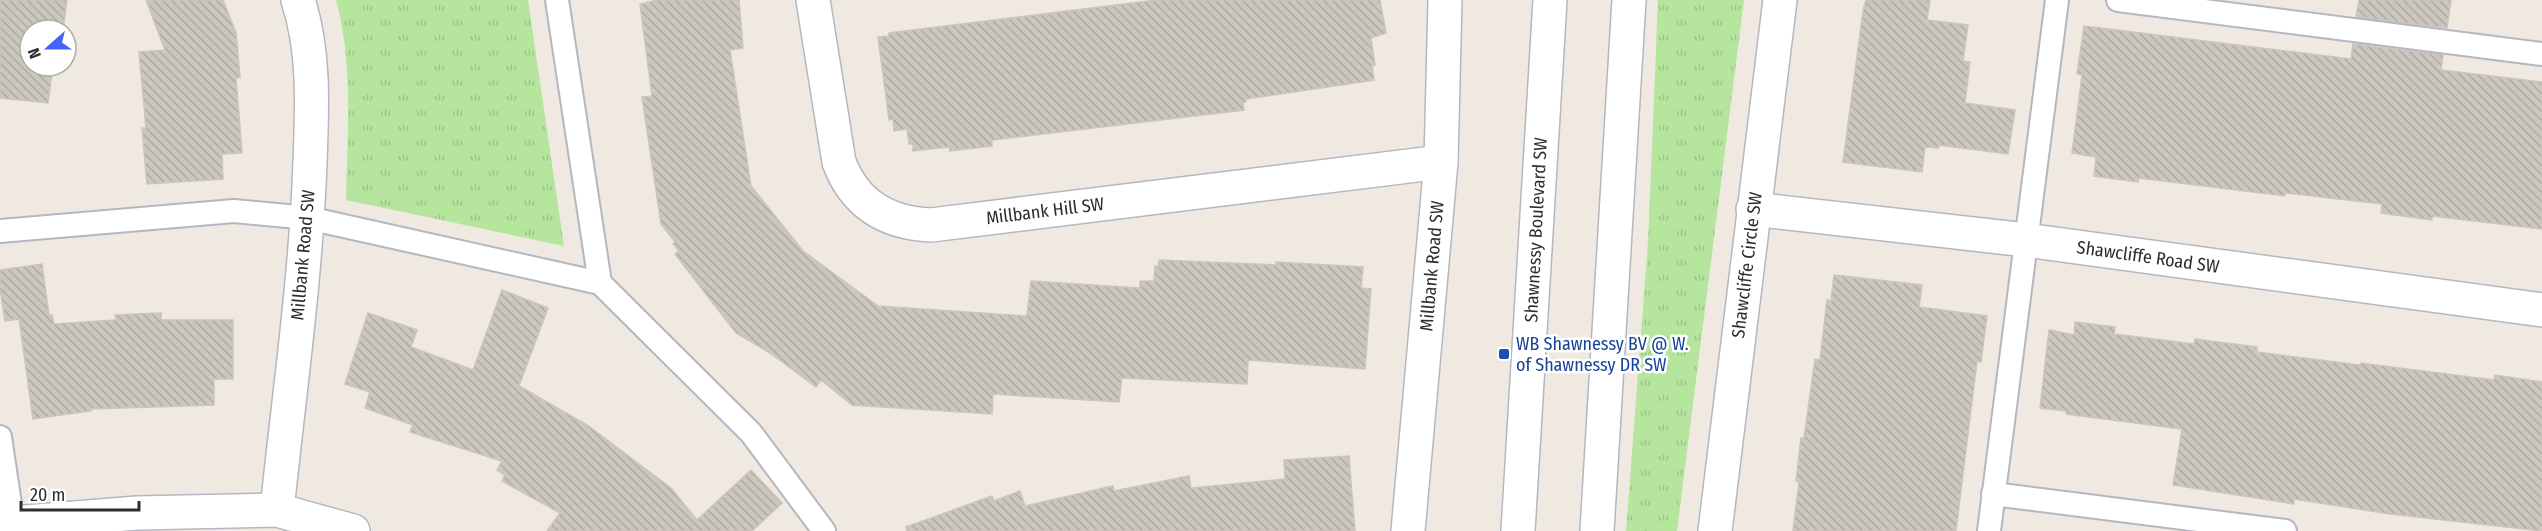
<svg xmlns="http://www.w3.org/2000/svg" width="2542" height="531" viewBox="0 0 2542 531" font-family="'Fira Sans Condensed',sans-serif">
  <style>
    .grass { fill: url(#grass-tufts) }
    .building { fill: url(#building-back-hatch); stroke: #cbc5ba; stroke-width: 1.5 }
    .lines { fill: none; stroke-linecap: round; stroke-linejoin: round }
    .service-casing { stroke: #b4b7c1; stroke-width: 26 }
    .minor-casing { stroke: #b4b7c1; stroke-width: 36 }
    .secondary-casing { stroke: #b4b7c1; stroke-width: 36 }
    .service { stroke: #fff; stroke-width: 22 }
    .minor { stroke: #fff; stroke-width: 33 }
    .secondary { stroke: #fff; stroke-width: 33 }
    .transit-dot { fill: #1a4fb4; stroke: #fff; stroke-width: 2 }
    .labels { text-anchor: middle; stroke-width: 5; stroke-linejoin: round; paint-order: stroke }
    .street-label { font-size: 18px; fill: #2e2e2e; stroke: #fff }
    .transit-label { font-size: 18px; fill: #164399; stroke: #fff; text-anchor: start }
  </style>
  <defs>
    <pattern id="grass-tufts" width="24" height="20" patternUnits="userSpaceOnUse" patternTransform="scale(1.5)"><rect width="24" height="20" fill="#b6e59e"/><path d="M3 7l-1-3M5 7V3M7 7l1-3M15 17l-1-3M17 17v-4M19 17l1-3" fill="none" stroke="#9dc588"/></pattern>
    <pattern id="building-back-hatch" width="6" height="6" patternUnits="userSpaceOnUse" patternTransform="scale(1.5)"><rect width="6" height="6" fill="#cbc7bf"/><path d="M-1 5l2 2M0 0l6 6M5-1l2 2" fill="none" stroke="#afaba4"/></pattern>
  </defs>
  <rect width="100%" height="100%" fill="#efe9e1"/>
  <g class="grass">
    <path d="M336,0h192l36,246 -218,-46c1,-66 8,-135 -10,-200z"/>
    <path d="M1658,0h86l-67,531h-51l22,-289z"/>
  </g>
  <g class="building">
    <path d="M0,0h67l-4,30h-33v36h26l-1,8 -3,-1 -4,30 -48,-5z"/>
    <path d="M146,0h77l13,33 4,44 -4,1 6,75 -20,1 1,25 -76,5 -5,-56h4l-7,-76 26,-2z"/>
    <path d="M657,0h82l4,48 -13,2 21,136 52,65 75,55 149,10 4,-35 109,7v-7h14l1,-15 3,1 1,-7 117,5v-3l87,5 -2,21 10,1 -6,80 -117,-9 -1,24 -125,-6 -3,24 -126,-8 -1,20 -140,-9 -31,-25 -5,7 -46,-34 -34,-20 -61,-79 4,-3 -6,-7 2,-2 -14,-18 -19,-127 10,-1 -12,-92z"/>
    <path d="M1157,0h223l6,33 -15,5 4,27 -3,1 2,14 -128,19v3l-3,1 1,7 -252,30v6l-42,5 -1,-4 -36,4v-7h-4l-2,-15 -13,2 -1,-12 -4,1 -11,-83 11,-1v-3z"/>
    <path d="M1866,0h64l-3,20 41,5 -5,36 7,1 -5,41 50,7 -7,44 -70,-9 1,3 -14,-1 -3,25 -79,-10 20,-151z"/>
    <path d="M2359,0h92l-4,28 -91,-11z"/>
    <path d="M2084,26l267,33 2,-15 90,11 -2,15 101,12v147l-110,-13v4l-51,-7 1,-9 -97,-11v3l-146,-18 -1,4 -44,-6 2,-19 -24,-4 10,-78 -5,-1z"/>
    <path d="M42,264l7,51h3l2,9 62,-4 -1,-5 46,-2v7h72v59h-19v26l-124,4 1,2 -58,8 -14,-100 -14,2 -5,-32v-19z"/>
    <path d="M1834,275l88,10 -3,22 68,9 -6,46 -4,-1 -21,170h-163l6,-49 -3,-1 5,-43h3l11,-79 5,1 7,-60 4,1z"/>
    <path d="M502,290l46,18 -29,78 68,39 84,63 26,32 54,-50 31,33 -30,28h-205l13,-18 -58,-32 3,-6 -8,-5 5,-9 -92,-29 3,-7 -48,-17 5,-16 -25,-8 23,-71 49,17 -6,17 62,23z"/>
    <path d="M2075,322l40,5 -1,7 80,10 1,-5 62,8v5l103,13 1,-2 133,17 1,-5 47,7v149l-152,-17 -96,-15v5l-121,-19 9,-56 -116,-15v-3l-26,-3 9,-78 25,5z"/>
    <path d="M1349,456l6,75h-448l-1,-4 86,-31 2,5 26,-10 5,15 88,-20 1,5 75,-15 2,12 94,-9 -1,-19z"/>
  </g>
  <g class="lines">
    <defs>
      <g id="service">
        <path d="M557,0l43,283"/>
        <path d="M2118,0l424,54"/>
        <path d="M0,231l234,-20 74,7 292,65 151,150 73,98"/>
        <path d="M0,437l14,94"/>
        <path d="M1993,494l292,37"/>
        <path d="M1989,531l68,-531"/>
      </g>
      <g id="minor">
        <path d="M813,0l26,162c16,42 47,61 92,63l510,-63"/>
        <path d="M1753,209l273,31 516,70"/>
        <path d="M277,510c12,-115 29,-232 33,-348 2,-54 5,-110 -12,-162"/>
        <path d="M0,524l137,-11 140,-3 76,21"/>
        <path d="M1408,531l33,-369 4,-162"/>
        <path d="M1715,531l65,-531"/>
      </g>
      <g id="secondary">
        <path d="M1518,531l32,-531"/>
        <path d="M1597,531l32,-531"/>
      </g>
    </defs>
    <use href="#service" class="service-casing"/>
    <use href="#minor" class="minor-casing"/>
    <use href="#secondary" class="secondary-casing"/>
    <use href="#service" class="service"/>
    <use href="#minor" class="minor"/>
    <use href="#secondary" class="secondary"/>
  </g>
  <rect class="transit-dot" x="1498" y="348" width="12" height="12" rx="3"/>
  <g class="labels">
    <g class="street-label">
      <text transform="translate(1045 211) rotate(-7)" y="6">Millbank Hill SW</text>
      <text transform="translate(1536 230) rotate(-87)" y="6">Shawnessy Boulevard SW</text>
      <text transform="translate(303 255) rotate(-85)" y="6">Millbank Road SW</text>
      <text transform="translate(2148 257) rotate(8)" y="6">Shawcliffe Road SW</text>
      <text transform="translate(1747 265) rotate(-83)" y="6">Shawcliffe Circle SW</text>
      <text transform="translate(1432 266) rotate(-85)" y="6">Millbank Road SW</text>
    </g>
    <g class="transit-label">
      <text x="1516" y="350">WB Shawnessy BV @ W.<tspan x="1516" dy="21">of Shawnessy DR SW</tspan></text>
    </g>
  </g>
  <g transform="translate(48 48) rotate(249)"><circle r="28" fill="#ffffff" stroke="#ababab" stroke-width="1.5"/>
  <path d="M0-4.5L10 22L0 15L-10 22Z" fill="#4264fb"/>
  <text y="-9" font-size="16" font-weight="bold" text-anchor="middle" fill="#2e2e2e">N</text>
  </g>
  <path d="M21 501v9h118v-9" fill="none" stroke="#2e2e2e" stroke-width="3"/>
  <text x="30" y="501" font-size="18" fill="#2e2e2e" stroke="#ffffff" stroke-width="4.5" paint-order="stroke">20 m</text>
</svg>
